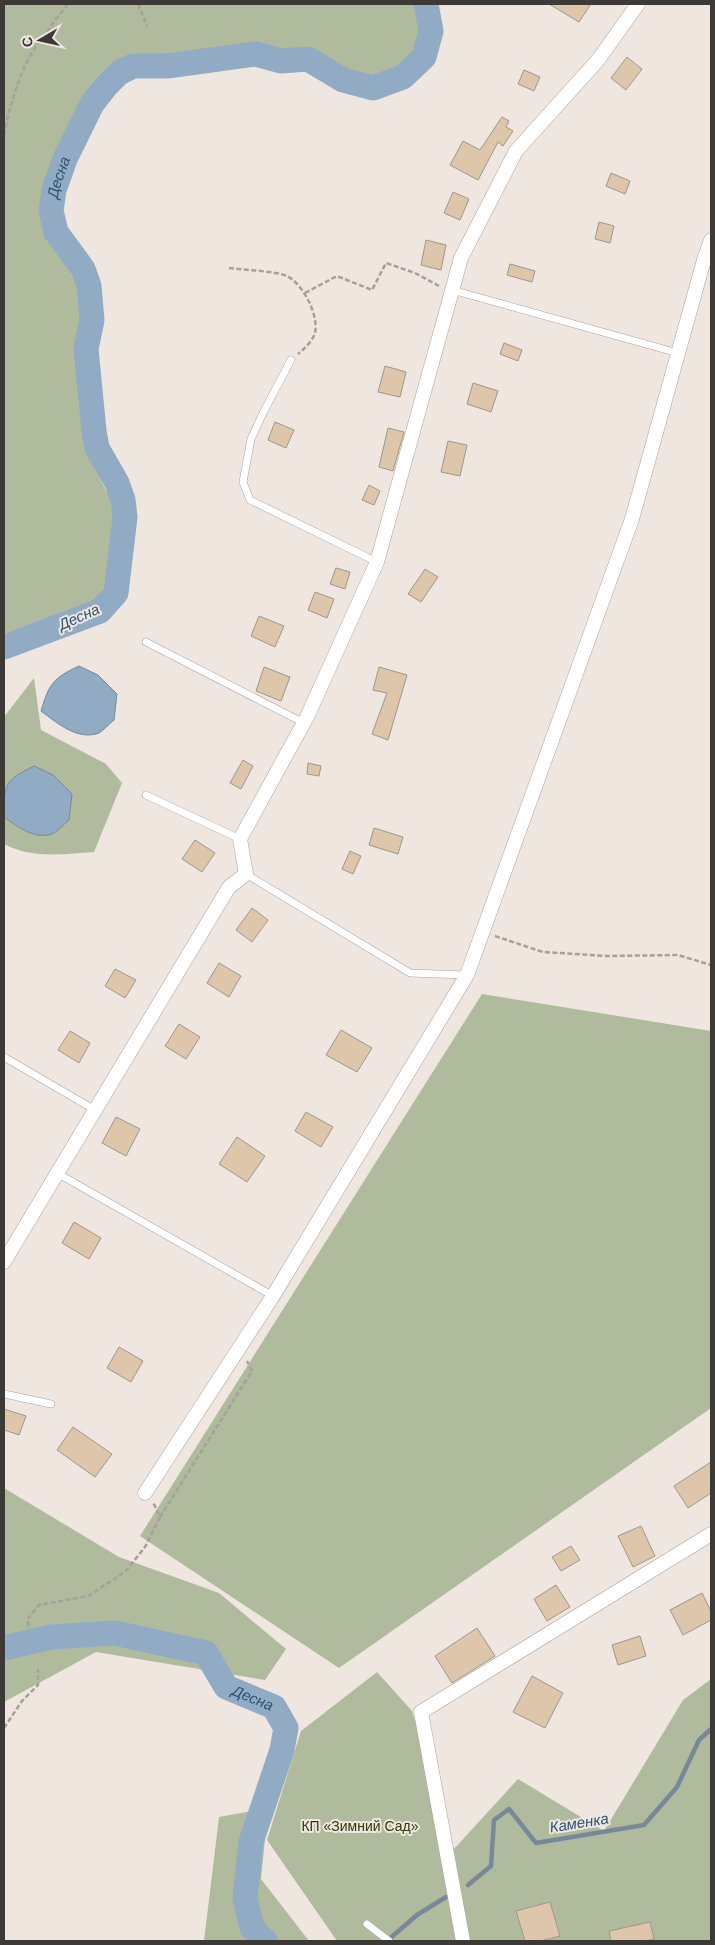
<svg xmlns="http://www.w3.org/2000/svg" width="715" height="1945" viewBox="0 0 715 1945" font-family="Helvetica,sans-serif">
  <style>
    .green { fill: #b0bb9d }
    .water { fill: #90abc3; stroke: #778999 }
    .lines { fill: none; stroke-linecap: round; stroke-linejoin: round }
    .stream { stroke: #778999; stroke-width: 4.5 }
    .river { stroke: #90abc3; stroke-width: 25 }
    .building { fill: #dec6aa; stroke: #9d968e }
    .service-casing { stroke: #aba29b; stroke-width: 8 }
    .minor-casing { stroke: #aba29b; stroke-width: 15 }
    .path { stroke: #a69f9a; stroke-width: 2.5; stroke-dasharray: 5 2.5; stroke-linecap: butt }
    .service { stroke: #fff; stroke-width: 7 }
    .minor { stroke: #fff; stroke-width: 14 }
    .labels { text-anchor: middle; stroke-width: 4; stroke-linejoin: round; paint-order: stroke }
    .park-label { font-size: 14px; fill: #2c3a05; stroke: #efe6df }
    .water-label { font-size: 15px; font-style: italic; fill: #285377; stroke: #efe6df }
  </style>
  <rect width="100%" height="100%" fill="#efe6df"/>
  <g class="green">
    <path d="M4,4h410l5,26 -5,21 -17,16 -24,9 -25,-7 -37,-22 -28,3 -26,-8 -91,12h-35l-19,9 -16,15 -14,20 -28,57 -11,32 -4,25 7,25 26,38 5,13 3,32 -5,28 7,84 4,20 26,50 1,15 -8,70 -12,14 -16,6 8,9 -9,3 -8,-9 -37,15 -27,9z"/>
    <path d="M34,678l7,52 65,34 16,19 -28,69c-30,2 -63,7 -90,-8v-127z"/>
    <path d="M482,994l229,37v377l-372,260 -199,-132z"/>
    <path d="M4,1488l115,69 100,36 67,56 -21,31 -169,-28 -92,50z"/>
    <path d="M377,1672l35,39 42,138 64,-70 86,52 79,-131 28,-21v262h-374l-70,-101 34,-109z"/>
    <path d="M268,1808l-7,71 48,62h-105l15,-124z"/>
  </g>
  <g class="water">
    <path d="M79,666l19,9 19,19 -3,26c-4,3 -10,10 -15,13 -21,8 -42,-10 -58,-22 8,-27 12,-33 38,-45z"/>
    <path d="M34,766l19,9 19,19 -3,26c-4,3 -10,10 -15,13 -18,8 -36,-6 -50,-16 0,-33 0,-36 30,-51z"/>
  </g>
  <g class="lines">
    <g class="stream">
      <path d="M468,1885l23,-19 3,-46 15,-11 27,34 108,-18 33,-38 22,-47 12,-11"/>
      <path d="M387,1941l30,-26 29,-18"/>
    </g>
    <g class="river">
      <path id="s1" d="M4,647l96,-36 16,-18 9,-76 -2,-17 -6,-17 -20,-35 -3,-17 -8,-82 6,-29 -3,-34 -6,-17 -27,-37 -5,-21 3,-21 11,-31 27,-55 14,-18 13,-13 14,-7h34l89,-12 25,7 27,-2 35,21 30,8 30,-11 21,-20 7,-26 -5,-27"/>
      <path id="s2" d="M4,1648l47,-11 64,-4 91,20 20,34 48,20 12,21 -4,22 -31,92 -6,56 7,30 13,13"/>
    </g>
  </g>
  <g class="building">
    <path d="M549,4h42l-12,18z"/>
    <path d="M627,57l15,12 -16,21 -15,-12z"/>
    <path d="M524,70l16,7 -6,14 -16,-7z"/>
    <path d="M502,117l7,4 -3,6 7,4 -10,15 -5,-4 -20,38 -28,-15 13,-24 17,9z"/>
    <path d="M611,173l19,8 -5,13 -19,-8z"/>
    <path d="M453,192l16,7 -9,21 -16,-7z"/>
    <path d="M599,222l15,4 -4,17 -15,-4z"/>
    <path d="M426,240l20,5 -5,25 -20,-5z"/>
    <path d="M510,264l25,7 -3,11 -25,-7z"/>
    <path d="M504,343l18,7 -4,11 -18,-7z"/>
    <path d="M385,366l21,6 -6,25 -22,-5z"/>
    <path d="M473,383l25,8 -7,21 -24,-8z"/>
    <path d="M275,422l19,8 -8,18 -18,-8z"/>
    <path d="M388,428l16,4 -11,39 -14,-4z"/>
    <path d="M448,441l19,4 -7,31 -19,-4z"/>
    <path d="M369,485l11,6 -6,14 -12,-5z"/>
    <path d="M336,568l14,4 -5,17 -15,-5z"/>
    <path d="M425,569l13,8 -17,25 -13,-8z"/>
    <path d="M315,592l19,7 -7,19 -19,-8z"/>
    <path d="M259,616l25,10 -9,21 -24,-11z"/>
    <path d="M264,667l26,10 -9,24 -25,-10z"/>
    <path d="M379,667l28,8 -19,65 -16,-6 15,-41 -14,-3z"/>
    <path d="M243,760l10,6 -12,23 -11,-6z"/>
    <path d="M308,763l13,3 -2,10 -12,-2z"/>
    <path d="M374,828l29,9 -5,17 -29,-9z"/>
    <path d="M195,840l20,13 -13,19 -20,-13z"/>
    <path d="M350,851l11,5 -8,18 -11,-5z"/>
    <path d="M252,908l16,12 -16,22 -16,-12z"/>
    <path d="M219,963l22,13 -12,21 -22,-14z"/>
    <path d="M115,969l21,11 -11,18 -20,-12z"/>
    <path d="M179,1024l21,13 -14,22 -21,-13z"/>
    <path d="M341,1030l31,18 -15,24 -31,-17z"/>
    <path d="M70,1031l20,12 -11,20 -21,-13z"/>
    <path d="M306,1112l27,15 -12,20 -26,-16z"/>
    <path d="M116,1117l24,12 -14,27 -24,-13z"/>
    <path d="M237,1137l28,19 -18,26 -28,-18z"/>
    <path d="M74,1222l27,16 -12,21 -27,-16z"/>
    <path d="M119,1347l24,14 -12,21 -24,-14z"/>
    <path d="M4,1409l22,7 -7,19 -15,-5z"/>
    <path d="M73,1427l39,27 -17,23 -38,-27z"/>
    <path d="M711,1462v31l-23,15 -14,-22z"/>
    <path d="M641,1526l14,30 -22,11 -15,-31z"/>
    <path d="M571,1546l9,14 -19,11 -9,-14z"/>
    <path d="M556,1585l14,22 -23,14 -13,-22z"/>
    <path d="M702,1593l9,18v9l-28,15 -13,-25z"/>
    <path d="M477,1628l18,28 -43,27 -17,-27z"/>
    <path d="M640,1636l6,20 -28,9 -6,-20z"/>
    <path d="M532,1676l31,17 -18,35 -32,-16z"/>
    <path d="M550,1902l10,34 -20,5h-15l-9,-30z"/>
    <path d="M650,1922l4,17 -9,2h-34l-2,-10z"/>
  </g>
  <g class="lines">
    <defs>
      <g id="service">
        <path d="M452,290l226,63"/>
        <path d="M291,360l-27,51 -13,28 -8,43 7,18 127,62"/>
        <path d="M146,642l158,81"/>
        <path d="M146,795l94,44"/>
        <path d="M246,874l164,99 56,2"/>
        <path d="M4,1057l91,53"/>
        <path d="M57,1173l216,123"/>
        <path d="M4,1394l47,10"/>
        <path d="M367,1924l22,17"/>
      </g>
      <g id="minor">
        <path d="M4,1262l225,-375 17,-13 -6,-35 67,-122 70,-155 84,-304 55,-107 82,-91 40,-56"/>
        <path d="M145,1493l128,-197 194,-321 165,-456 72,-259 7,-20"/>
        <path d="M463,1941l-42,-229 290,-178"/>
      </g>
    </defs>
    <use href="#service" class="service-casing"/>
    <use href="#minor" class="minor-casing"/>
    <g class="path">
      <path d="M138,4l9,22"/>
      <path d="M4,135c4,-22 11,-46 20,-67 9,-21 30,-46 44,-64"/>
      <path d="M229,268c14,2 47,3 58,8 16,8 32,39 28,57 -3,9 -10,15 -17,21"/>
      <path d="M305,293l32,-17 35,14 14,-27 29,10 24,13"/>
      <path d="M495,936l48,16 64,4 71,-1 33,10"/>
      <path d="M160,1517l92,-146 -5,-10"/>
      <path d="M29,1626l-2,-6 12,-15 49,-9 37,-24 20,-25 15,-30 -7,-15"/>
      <path d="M4,1728l18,-27 16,-16v-16"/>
    </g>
    <use href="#service" class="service"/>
    <use href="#minor" class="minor"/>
  </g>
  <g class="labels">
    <g class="park-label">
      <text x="360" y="1831">КП «Зимний Сад»</text>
    </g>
    <g class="water-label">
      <text dy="5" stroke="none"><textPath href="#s1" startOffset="562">Десна</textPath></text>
      <text transform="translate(79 617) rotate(-24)" y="5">Десна</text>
      <text dy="5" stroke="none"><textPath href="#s2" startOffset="274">Десна</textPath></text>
      <text transform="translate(579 1823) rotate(-9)" y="5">Каменка</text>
    </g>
  </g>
  <rect width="715" height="1945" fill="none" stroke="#3d3937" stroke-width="10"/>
  <g transform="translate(40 40) rotate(261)" stroke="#efe6df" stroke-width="4" paint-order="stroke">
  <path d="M0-4L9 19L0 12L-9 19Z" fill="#3d3937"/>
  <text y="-8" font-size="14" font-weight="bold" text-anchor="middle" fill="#3d3937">С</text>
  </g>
</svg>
